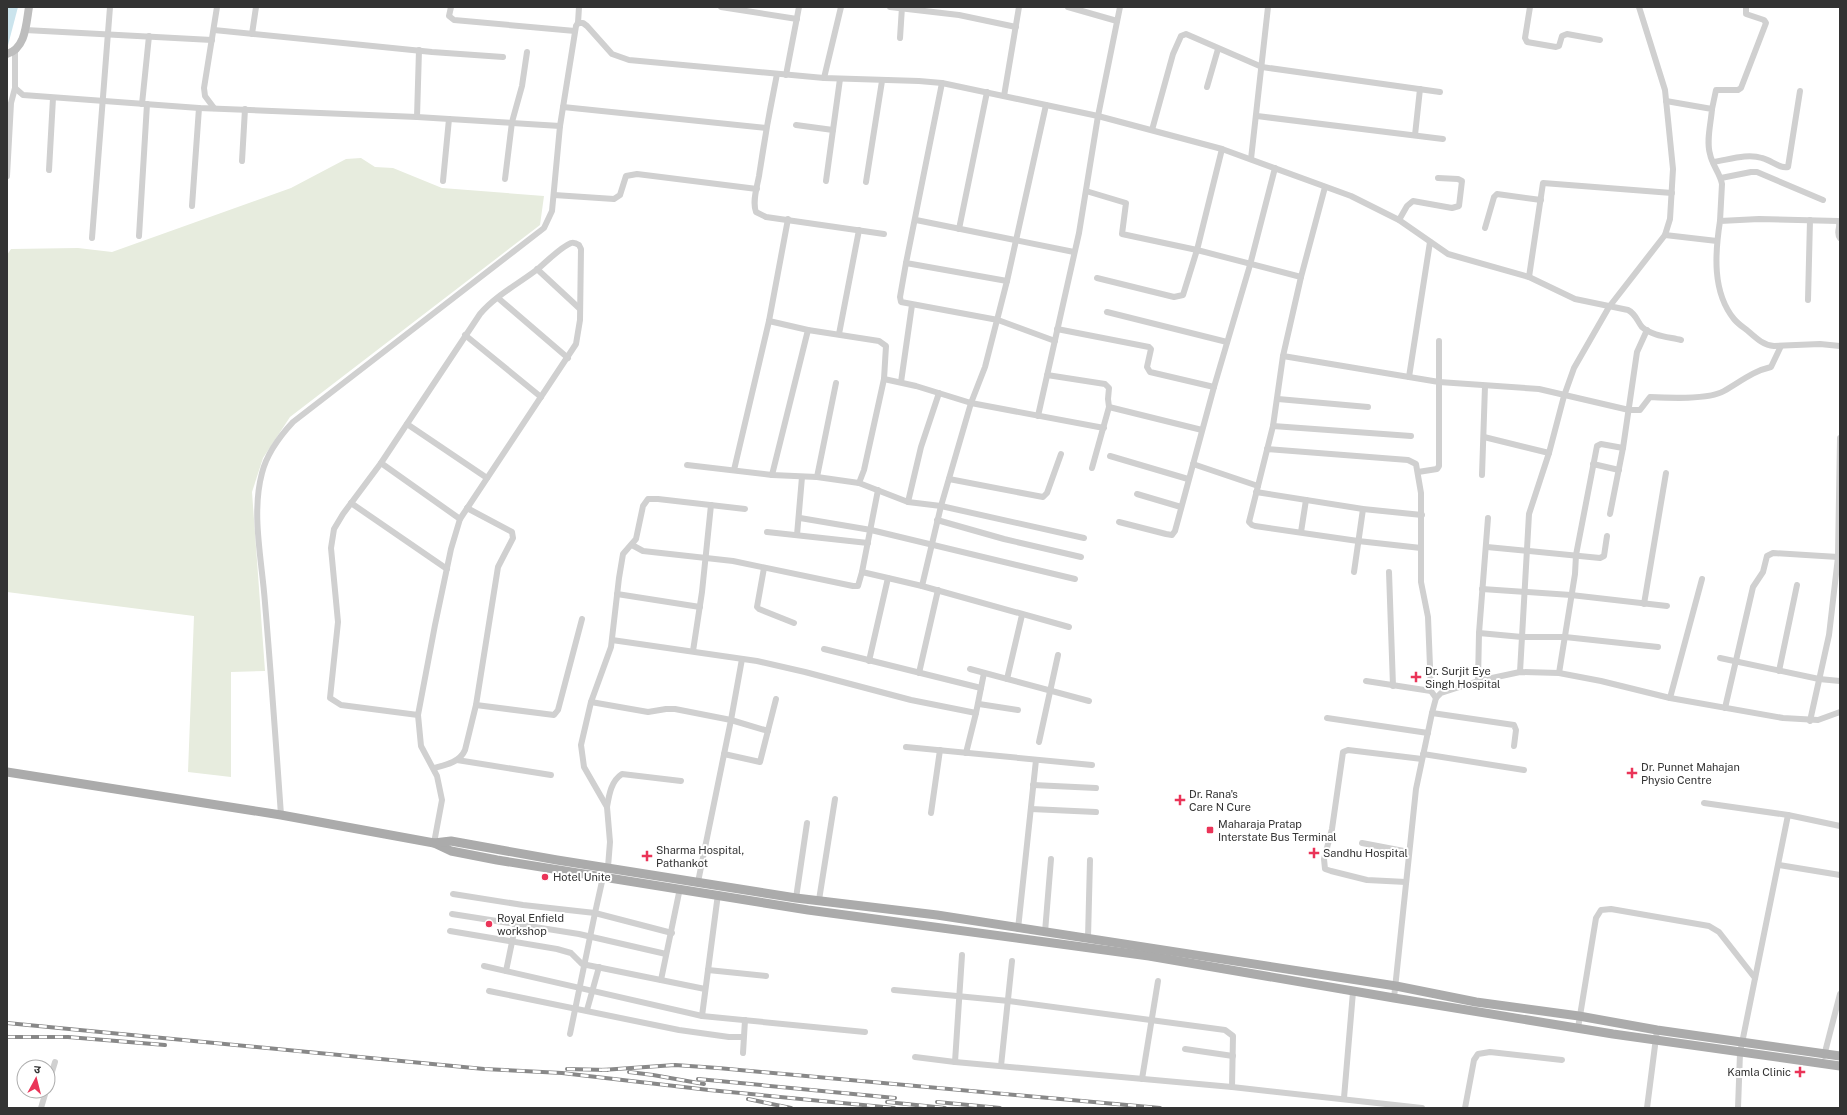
<svg xmlns="http://www.w3.org/2000/svg" width="1847" height="1115" viewBox="0 0 1847 1115" font-family="'Public Sans','Noto Sans Devanagari',sans-serif">
  <style>
    .green { fill: #e7ecde }
    .water { fill: #cbe4ed }
    .lines { fill: none; stroke-linecap: round; stroke-linejoin: round }
    .street { stroke: #d0d0d0; stroke-width: 6 }
    .secondary { stroke: #bdbdbd; stroke-width: 8 }
    .primary { stroke: #ababab; stroke-width: 9 }
    .rail-casing { stroke: #888; stroke-width: 4 }
    .rail { stroke: #fff; stroke-width: 2.5; stroke-dasharray: 8; stroke-linecap: butt }
    .poi-dot { fill: #ea3458; stroke: #fff; stroke-width: 1.5 }
    .labels { text-anchor: middle; stroke-width: 4; stroke-linejoin: round; paint-order: stroke }
    .poi-label { font-size: 11px; fill: #333; stroke: #fff; text-anchor: start }
  </style>
  <rect width="100%" height="100%" fill="#fff"/>
  <path class="green" d="M361,158l14,9 18,1 49,20 102,8 -4,29 -250,192 -27,41 -11,34 13,179 -34,1v105l-43,-5 6,-156 -187,-24v-337l4,-6 67,-1 34,4 179,-64 55,-29z"/>
  <path class="water" d="M7,7h11l-11,42z"/>
  <g class="lines">
    <g class="street">
      <path d="M451,7l-2,9 5,4 121,11"/>
      <path d="M721,7l76,12"/>
      <path d="M890,7l69,8 57,12"/>
      <path d="M1068,7l49,14"/>
      <path d="M1530,7l-5,31 2,4 29,5 3,-1 3,-10 5,-2 33,6"/>
      <path d="M578,23l1,-16"/>
      <path d="M25,30l187,10"/>
      <path d="M214,30l218,22 71,5"/>
      <path d="M252,34l4,-27"/>
      <path d="M900,38l2,-31"/>
      <path d="M15,51v37l8,7 176,13 218,9 143,9"/>
      <path d="M777,74c-7,34 -13,68 -18,102 -2,11 -7,26 -3,36l10,5 118,17"/>
      <path d="M786,75l13,-68"/>
      <path d="M824,78l17,-71"/>
      <path d="M942,83l-36,180 101,18 39,-176"/>
      <path d="M1207,87l11,-38"/>
      <path d="M1004,96l15,-89"/>
      <path d="M1666,101l46,8c-1,14 -6,32 -2,45 2,11 10,19 12,30l-2,37"/>
      <path d="M142,104l7,-68"/>
      <path d="M563,107l203,21"/>
      <path d="M214,108l-9,-12 -1,-8 13,-81"/>
      <path d="M1712,109l4,-19h22l3,-2 25,-65 -2,-3 -18,-6v-7"/>
      <path d="M1257,116l186,23"/>
      <path d="M417,117l2,-67"/>
      <path d="M796,125l37,5"/>
      <path d="M1152,130l21,-76 8,-18 5,-2 76,33 178,25"/>
      <path d="M1415,135l5,-46"/>
      <path d="M1251,159l17,-152"/>
      <path d="M242,161l3,-52"/>
      <path d="M1713,162c15,-2 34,-9 49,-4 9,2 18,11 26,9l12,-76"/>
      <path d="M49,170l4,-72"/>
      <path d="M7,176l4,-73 4,-15"/>
      <path d="M1721,178l30,-6h6l66,28"/>
      <path d="M505,179l7,-57 10,-36 5,-34"/>
      <path d="M443,181l6,-62"/>
      <path d="M826,181l14,-102"/>
      <path d="M866,182l16,-101"/>
      <path d="M1325,187l-24,90 -18,79 -10,70 -24,96 3,3 3,1 103,15 63,7"/>
      <path d="M1086,191l40,12 -4,31 75,16 104,27"/>
      <path d="M554,195l60,4 6,-4 6,-19 11,-2 120,15"/>
      <path d="M192,206l7,-98"/>
      <path d="M916,220l158,32"/>
      <path d="M1399,220l8,-14 6,-5 39,7 7,-2 3,-25 -4,-2 -20,-1"/>
      <path d="M1485,228l9,-31 3,-3 44,6"/>
      <path d="M959,229l28,-137"/>
      <path d="M1665,235l52,6"/>
      <path d="M139,236l8,-132"/>
      <path d="M92,238l18,-231"/>
      <path d="M1840,238c-5,-6 2,-12 -2,-17l-79,-2 -39,2c-5,32 -8,71 14,98 4,5 9,8 14,12 8,7 15,14 26,15l46,-2 20,2"/>
      <path d="M906,263l-6,34 1,5 97,18 57,21"/>
      <path d="M537,269l42,39"/>
      <path d="M1529,277l14,-94 129,10"/>
      <path d="M1097,278l77,19 9,-2 14,-45 25,-101"/>
      <path d="M498,298l70,60"/>
      <path d="M1808,300l2,-80"/>
      <path d="M1107,312l120,30"/>
      <path d="M769,321l39,9 71,11 7,5 -2,33 -20,91 -5,13"/>
      <path d="M1057,329l92,18 2,2 -4,18 3,5 64,15"/>
      <path d="M839,334l20,-104"/>
      <path d="M465,335l76,62"/>
      <path d="M1283,356l156,26 100,7 90,21h11l10,-13c19,1 58,3 74,-6 16,-9 29,-20 47,-24l10,-21"/>
      <path d="M1047,375l58,9 4,4 -1,11 1,8 93,23"/>
      <path d="M1409,377l21,-135"/>
      <path d="M884,379l32,7 55,17 133,25"/>
      <path d="M901,382l11,-77"/>
      <path d="M1278,399l90,8"/>
      <path d="M1038,416l41,-183 19,-117 22,-109"/>
      <path d="M407,424l80,54"/>
      <path d="M1273,426l138,10"/>
      <path d="M1484,437l65,16"/>
      <path d="M1267,449l141,11 8,4 5,29v89l7,35 3,74 5,7"/>
      <path d="M1110,456l78,23"/>
      <path d="M381,463l79,56"/>
      <path d="M1193,464l65,22"/>
      <path d="M1593,464l26,6"/>
      <path d="M687,465l85,10 45,2 42,6 49,19 33,4 143,32"/>
      <path d="M1092,468l17,-61"/>
      <path d="M734,470l35,-149 19,-102"/>
      <path d="M1418,472l19,-3 2,-3v-125"/>
      <path d="M772,475l36,-145"/>
      <path d="M1482,475l3,-89"/>
      <path d="M817,477l19,-94"/>
      <path d="M949,479l94,18 4,-4 14,-39"/>
      <path d="M878,490l-16,82 26,6"/>
      <path d="M1256,492l107,17 59,6"/>
      <path d="M1137,494l44,13"/>
      <path d="M908,502l13,-55 18,-54"/>
      <path d="M351,503l96,66"/>
      <path d="M1610,514l13,-66 14,-96 10,-22"/>
      <path d="M800,518l71,12 204,49"/>
      <path d="M937,520l67,19 77,18"/>
      <path d="M1119,522l47,12 6,1 3,-4 39,-144 36,-122 25,-97"/>
      <path d="M767,532l101,11"/>
      <path d="M1301,532l5,-32"/>
      <path d="M797,535l5,-58"/>
      <path d="M632,545l11,6 90,10 120,25h5l4,-14"/>
      <path d="M1487,547l113,11 4,-2 3,-20"/>
      <path d="M764,568l-7,39 2,2 35,14"/>
      <path d="M1354,572l9,-63"/>
      <path d="M1389,572l4,114"/>
      <path d="M922,586l19,-80 30,-103 14,-36 22,-86"/>
      <path d="M1482,589l89,6 96,11"/>
      <path d="M617,594l83,13"/>
      <path d="M1644,604l22,-131"/>
      <path d="M1479,633l43,4h43l93,10"/>
      <path d="M612,640l145,21 48,11 106,28 65,13 8,-40"/>
      <path d="M824,649l157,39"/>
      <path d="M693,651l9,-59 9,-87"/>
      <path d="M1720,658l99,21 21,2"/>
      <path d="M869,661l19,-83 34,8 147,41"/>
      <path d="M970,669l119,32"/>
      <path d="M1779,671l18,-86"/>
      <path d="M1520,672l9,-158 20,-61 15,-57 10,-28 35,-61 56,-72 5,-16 3,-50 -8,-79 -26,-83"/>
      <path d="M919,673l19,-83"/>
      <path d="M1559,673l16,-99 1,-19 21,-109 4,-2 22,4"/>
      <path d="M1007,679l15,-64"/>
      <path d="M1366,681l65,10"/>
      <path d="M1478,681l1,-48 9,-115"/>
      <path d="M1670,698l32,-119"/>
      <path d="M591,702l57,10 18,-3h9l56,11 37,11"/>
      <path d="M979,704l39,6"/>
      <path d="M476,705l78,10 4,-5 24,-91"/>
      <path d="M1725,708l28,-121 10,-15 4,-16 6,-3 65,4"/>
      <path d="M1432,713l82,12 2,5 -2,16"/>
      <path d="M418,715l-77,-10 -11,-7 8,-76 -7,-74 3,-19 9,-15 38,-51 99,-149c16,-19 40,-31 59,-46 8,-7 22,-21 32,-25 3,-1 5,0 8,2l2,4 -1,71 -4,24 -116,175 -9,30 -16,76 -17,90 3,31 16,30 5,24 -8,43"/>
      <path d="M1327,718l101,15"/>
      <path d="M1810,721l19,-86 9,-78 2,-119"/>
      <path d="M1039,742l19,-87"/>
      <path d="M906,747l186,18"/>
      <path d="M966,753l10,-40"/>
      <path d="M724,754l36,8 16,-63"/>
      <path d="M1423,754l101,16"/>
      <path d="M457,760l94,15"/>
      <path d="M434,768c12,-3 26,-6 31,-18l11,-45 22,-138 15,-29 -1,-6 -45,-24"/>
      <path d="M1033,785l63,3"/>
      <path d="M1704,803l84,12 52,11"/>
      <path d="M607,807c2,-12 4,-26 15,-33l59,7"/>
      <path d="M1031,809l65,3"/>
      <path d="M931,813l9,-63"/>
      <path d="M281,815c-5,-71 -10,-142 -16,-212 -3,-43 -14,-89 -3,-130 5,-20 18,-37 31,-51l251,-194 8,-17 8,-85 16,-100 2,-3h5l4,3 25,28 17,6 195,18 95,3 23,2 156,33 124,33 129,47 48,24 49,34 81,23 46,22 53,11c8,4 9,11 14,17 10,9 27,10 39,13"/>
      <path d="M1362,843l47,9"/>
      <path d="M1779,865l61,10"/>
      <path d="M698,882l33,-162 11,-61"/>
      <path d="M1406,882l-39,-2 -36,-9 -6,-2 -1,-10 8,-30 11,-77 5,-2 74,9"/>
      <path d="M453,894l70,11 72,8 77,20"/>
      <path d="M796,898l11,-75"/>
      <path d="M819,900l16,-101"/>
      <path d="M452,914l127,20 87,20"/>
      <path d="M1018,929l18,-169"/>
      <path d="M450,931l107,18 14,4 11,11 123,25"/>
      <path d="M1045,932l6,-73"/>
      <path d="M1088,938l2,-78"/>
      <path d="M484,966l218,50 163,16"/>
      <path d="M708,970l58,6"/>
      <path d="M506,971l10,-48"/>
      <path d="M661,980l19,-92"/>
      <path d="M894,990l115,11 216,29 8,6 -1,51"/>
      <path d="M489,991l190,39 50,7h14"/>
      <path d="M1394,998l22,-209 16,-76 4,-15 5,-5 37,-12 42,-9 39,1 42,8 69,17 113,20 35,2 22,-8"/>
      <path d="M587,1010l12,-43"/>
      <path d="M702,1016l16,-122"/>
      <path d="M1578,1028l18,-110 5,-8 10,-1 98,17 10,6 36,46"/>
      <path d="M570,1034l25,-121 8,-36 5,-10 2,-25 -3,-35 -23,-40 -3,-22 10,-43 20,-55 8,-69 4,-24 13,-15 7,-33 5,-7h10l87,10"/>
      <path d="M1185,1049l48,7"/>
      <path d="M743,1053l2,-33"/>
      <path d="M1824,1056l16,-62"/>
      <path d="M915,1057l40,5 277,25 190,21"/>
      <path d="M955,1062l7,-107"/>
      <path d="M1001,1066l11,-105"/>
      <path d="M1142,1079l16,-98"/>
      <path d="M48,1085l7,-23"/>
      <path d="M1344,1098l9,-106"/>
      <path d="M41,1108l5,-17"/>
      <path d="M1465,1108l9,-48 4,-6 12,-2 72,8"/>
      <path d="M1647,1108l10,-78"/>
      <path d="M1738,1108l2,-55 48,-238"/>
    </g>
    <path class="secondary" d="M7,54c19,-6 19,-30 22,-47"/>
    <g class="primary">
      <path d="M7,772l274,43 153,28 17,8 46,9 311,50 341,46 245,42 219,36 227,32"/>
      <path d="M434,843l17,-2 106,19 239,38 141,17 459,71 80,16 103,14 78,14 183,26"/>
    </g>
    <defs>
      <g id="rail">
        <path d="M7,1023l477,46 78,4 147,17 185,18"/>
        <path d="M7,1037h61l97,8"/>
        <path d="M567,1069l40,1"/>
        <path d="M602,1070l73,-5 43,3 442,40"/>
        <path d="M629,1072l24,3 51,9"/>
        <path d="M698,1079l197,19"/>
        <path d="M748,1099l43,9"/>
        <path d="M887,1102l58,6"/>
        <path d="M937,1102l63,6"/>
      </g>
    </defs>
    <use href="#rail" class="rail-casing"/>
    <use href="#rail" class="rail"/>
  </g>
  <g class="poi-dot">
    <path d="M1414 671h4v4h4v4h-4v4h-4v-4h-4v-4h4z"/>
    <path d="M1630 767h4v4h4v4h-4v4h-4v-4h-4v-4h4z"/>
    <path d="M1178 794h4v4h4v4h-4v4h-4v-4h-4v-4h4z"/>
    <rect x="1206" y="826" width="8" height="8" rx="2"/>
    <path d="M1312 847h4v4h4v4h-4v4h-4v-4h-4v-4h4z"/>
    <path d="M645 850h4v4h4v4h-4v4h-4v-4h-4v-4h4z"/>
    <circle cx="545" cy="877" r="4"/>
    <circle cx="489" cy="924" r="4"/>
    <path d="M1798 1066h4v4h4v4h-4v4h-4v-4h-4v-4h4z"/>
  </g>
  <g class="labels">
    <g class="poi-label">
      <text x="1425" y="675">Dr. Surjit Eye<tspan x="1425" dy="13">Singh Hospital</tspan></text>
      <text x="1641" y="771">Dr. Punnet Mahajan<tspan x="1641" dy="13">Physio Centre</tspan></text>
      <text x="1189" y="798">Dr. Rana's<tspan x="1189" dy="13">Care N Cure</tspan></text>
      <text x="1218" y="828">Maharaja Pratap<tspan x="1218" dy="13">Interstate Bus Terminal</tspan></text>
      <text x="656" y="854">Sharma Hospital,<tspan x="656" dy="13">Pathankot</tspan></text>
      <text x="1323" y="857">Sandhu Hospital</text>
      <text x="553" y="881">Hotel Unite</text>
      <text x="497" y="922">Royal Enfield<tspan x="497" dy="13">workshop</tspan></text>
      <text x="1791" y="1076" text-anchor="end">Kamla Clinic</text>
    </g>
  </g>
  <rect width="1847" height="1115" fill="none" stroke="#333333" stroke-width="16"/>
  <g transform="translate(36 1079) rotate(7)"><circle r="19" fill="#ffffff" stroke="#adadad"/>
  <path d="M0-3L7 15L0 10L-7 15Z" fill="#ea3458"/>
  <text y="-6" font-size="11" font-weight="bold" text-anchor="middle" fill="#333333">उ</text>
  </g>
</svg>
